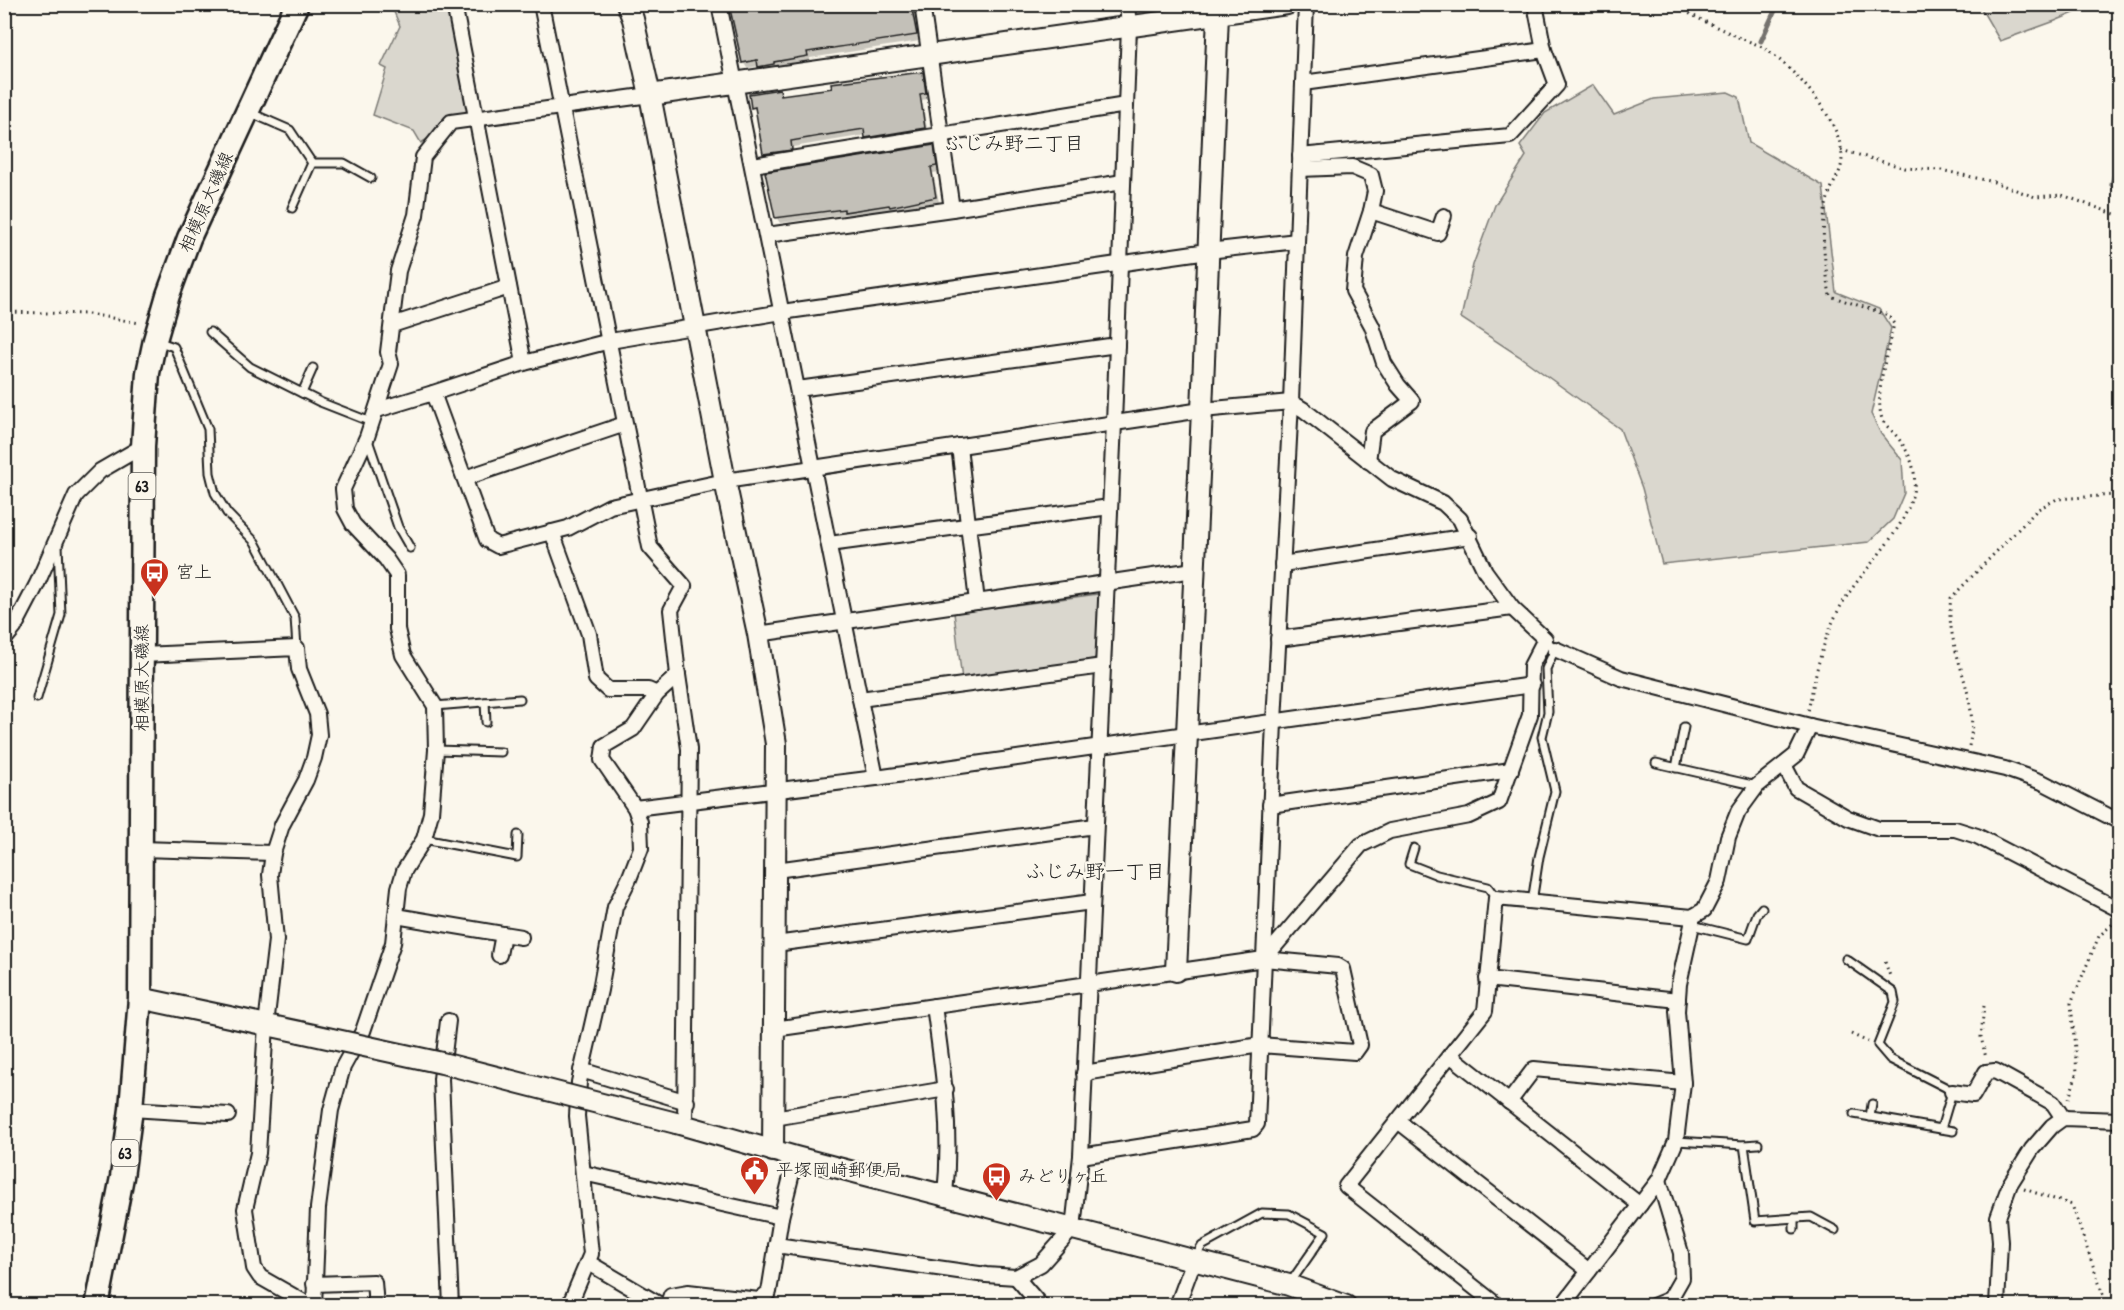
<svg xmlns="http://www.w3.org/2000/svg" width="2124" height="1310" viewBox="0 0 2124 1310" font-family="'Patrick Hand','Klee One',sans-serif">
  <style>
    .green { fill: #dad7ce; stroke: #7b7a75; stroke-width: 1.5 }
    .shadow { fill: #0003 }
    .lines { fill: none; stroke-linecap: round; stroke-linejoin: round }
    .stream { stroke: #74726e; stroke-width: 5 }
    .building { fill: #c3c0b8; stroke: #1c1c1c; stroke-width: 1.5 }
    .lane-casing { stroke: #1c1c1c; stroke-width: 11 }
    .street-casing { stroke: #1c1c1c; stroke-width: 18 }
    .secondary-casing { stroke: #1c1c1c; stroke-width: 24 }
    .primary-casing { stroke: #1c1c1c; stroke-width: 27 }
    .path { stroke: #1c1c1c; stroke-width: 3; stroke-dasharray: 1.5 4.5; stroke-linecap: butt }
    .lane { stroke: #fbf7ec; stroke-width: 7 }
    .street { stroke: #fbf7ec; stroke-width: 14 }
    .secondary { stroke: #fbf7ec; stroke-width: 20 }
    .primary { stroke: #fbf7ec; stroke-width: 22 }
    .secondary-bridge-casing { stroke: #1c1c1c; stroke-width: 24; stroke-linecap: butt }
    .secondary-bridge { stroke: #fbf7ec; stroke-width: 20 }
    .labels { text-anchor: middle; stroke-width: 5; stroke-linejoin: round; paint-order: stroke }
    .shield { fill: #fbf7ec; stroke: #5f5e5a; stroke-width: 1.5 }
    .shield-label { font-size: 16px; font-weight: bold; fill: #1c1c1c }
    .street-label { font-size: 18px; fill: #1c1c1c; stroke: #fbf7ec }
    .poi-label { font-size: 18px; fill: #1c1c1c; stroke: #fbf7ec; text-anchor: start }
    .neighbourhood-label { font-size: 20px; fill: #1c1c1c; stroke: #fbf7ec }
  </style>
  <rect width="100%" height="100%" fill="#fbf7ec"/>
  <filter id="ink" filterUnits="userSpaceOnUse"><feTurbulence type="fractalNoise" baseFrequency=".0167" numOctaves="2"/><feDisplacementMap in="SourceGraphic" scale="12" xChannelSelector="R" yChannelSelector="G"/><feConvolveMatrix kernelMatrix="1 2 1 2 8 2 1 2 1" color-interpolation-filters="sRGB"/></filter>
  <g filter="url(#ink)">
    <g class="green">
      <path d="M379,5h67l23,108 -48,30 -7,-12 -41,-16 14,-46 -6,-3 19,-40 -6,-14z"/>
      <path d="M1979,5h114l-38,16 -55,20z"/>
      <path d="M1593,85l21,30 40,-16 74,-7 11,5 10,46 74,43 13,106 43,17 12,19 -20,86 10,20 21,26 2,33 -11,26 -24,23 -207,22 -20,-76 -22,-59 -101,-73 -58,-38 12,-53 22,-60 31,-49 -6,-10 25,-33z"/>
      <path d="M2119,152l1,44h-1l-9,-11z"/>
      <path d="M1098,594l2,2 -2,58 -4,5 -132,21 -8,-67z"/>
    </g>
    <g class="shadow">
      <path d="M731,4h182l7,37 -110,17v4l-34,6 -13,4 -4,-6 -12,2 -4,-6 -8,-30z"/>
      <path d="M922,73l3,6 3,20 -6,1 6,34 -58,9 -4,-8 -73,12 1,8 -27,5 -3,-6 -7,-41 -4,-6 26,-16 3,6z"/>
      <path d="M933,147l3,6 3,19 -6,1 6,29 -31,6v3l-59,6 -2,-3 -67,9 -4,-6z"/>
    </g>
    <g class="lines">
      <path class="stream" d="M1761,41l17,-37"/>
    </g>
    <g class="building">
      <path d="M781,4h130l6,31 -110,17 1,4 -34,6v2l-16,3 -1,-7 -15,3 -12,-54z"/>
      <path d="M923,72l3,21 -6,1 5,34 -60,10 -1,-9 -44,7 -29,5 1,9 -29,4 -8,-47 -4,1 -2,-14 31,-5 1,6 51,-7 -1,-5z"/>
      <path d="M934,145l3,21 -6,1 5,30 -46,10 -1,-2 -45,7v-3l-69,9 -10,-46z"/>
    </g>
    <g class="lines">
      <defs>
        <g id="lane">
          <path d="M251,113l39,17 22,33 -20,45"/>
          <path d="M312,163h32l27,15"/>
          <path d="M210,332l40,35 70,35 51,20"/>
          <path d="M157,341l17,6 34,82 2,44 5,20 12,20 28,29 40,76 2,30"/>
          <path d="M302,393l11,-25"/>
          <path d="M368,440l30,87 12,21"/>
          <path d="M37,698l24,-83 -3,-70"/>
          <path d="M485,702l1,20"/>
          <path d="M435,706l85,-7"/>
          <path d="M436,750l65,2"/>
          <path d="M1656,763l101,23"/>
          <path d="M1676,768l8,-41"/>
          <path d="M424,839l93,18 1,-22"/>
          <path d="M1414,848l-5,16 28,11 51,12 8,11"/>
          <path d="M1532,902l7,-45 16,-66 -13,-54 6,-25 -2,-43 9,-20 -10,-10"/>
          <path d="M1692,925l56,14 9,-25 5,-6"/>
          <path d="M1846,959l47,33 2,10 -17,43 12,14 55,28 7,5 -11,37 -87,-15"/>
          <path d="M1870,1117l2,-13"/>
          <path d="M1941,1129l12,2"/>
          <path d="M1676,1141l68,4 11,76 56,-4 24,13"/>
          <path d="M1744,1145l14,-1"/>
          <path d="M1794,1218v11"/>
          <path d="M1195,1258l7,-12 60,-33 27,1 36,19 -35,50"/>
        </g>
        <g id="street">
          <path d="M454,4l70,359"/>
          <path d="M541,4l109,543 34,39 -13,24 7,65 11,74 -4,377"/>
          <path d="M719,4l157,774"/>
          <path d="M922,4l30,205"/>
          <path d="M1303,83l241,-33"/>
          <path d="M1300,156l210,-20 47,-51 -13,-35 -9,-46"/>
          <path d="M753,165l373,-60"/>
          <path d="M1300,169l52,-2 19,8 4,16 -4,20 -15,46 -3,34 19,35 12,37 14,22 14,16 -40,30 -4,30"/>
          <path d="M1371,211l67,22 6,-17"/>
          <path d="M767,235l185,-26 171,-27"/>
          <path d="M392,325l117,-38"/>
          <path d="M798,389l319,-44"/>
          <path d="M433,393l54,147 11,6 70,-18 42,-22 115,-25 477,-71 89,-8 13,8 88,69 51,24 17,16 25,52 27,37 33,31 -14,27 -1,49 -31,87 -30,14 -79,15 -29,14 -97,114"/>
          <path d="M377,410l56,-17 91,-30 86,-22 172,-29 426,-61 89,-10"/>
          <path d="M959,446l18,156"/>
          <path d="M465,478l160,-54"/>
          <path d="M552,532l37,102 7,45 12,11h40l9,4"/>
          <path d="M829,544l281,-37"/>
          <path d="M1282,564l188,-28"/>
          <path d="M758,634l436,-64"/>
          <path d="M1278,639l234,-31"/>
          <path d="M4,640l10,-12 23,-44 39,-89 24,-24 43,-25"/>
          <path d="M1555,649l66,29 189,48 195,43 37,13 78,40"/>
          <path d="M142,655l155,-7 2,21 18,45 2,21 -5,23 -8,22 -24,45 -9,28 -3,22 6,65 -10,85 -8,128 -13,56 9,59 6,9 51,29"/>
          <path d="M860,699l243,-33"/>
          <path d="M1784,765l12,23 52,30 31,11h76l22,7 143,74"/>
          <path d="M1270,805l241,-35"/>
          <path d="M635,808l241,-30 656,-93"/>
          <path d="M141,849l132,4"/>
          <path d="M776,870l319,-44"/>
          <path d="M396,916l125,21"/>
          <path d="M775,944l317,-42"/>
          <path d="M499,955l4,-21"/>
          <path d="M1487,979l191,21"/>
          <path d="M934,1006c9,64 18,123 11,189"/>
          <path d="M448,1021l-7,58 10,227"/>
          <path d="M774,1029l490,-70 74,7 5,3 17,76 -5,7 -95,-7 -176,28"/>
          <path d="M1450,1055l190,150"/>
          <path d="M581,1070l106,32"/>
          <path d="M1952,1092l21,3 13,-23 9,-1 58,32 10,15"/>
          <path d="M1509,1102l25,-33 149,14"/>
          <path d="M131,1109l97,6"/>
          <path d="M774,1118l172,-29"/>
          <path d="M1398,1121l191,150"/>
          <path d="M1081,1156l172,-27 4,-5 17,-402 17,-320 15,-398"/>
          <path d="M583,1173l198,44"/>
          <path d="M776,1245l210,30 30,2 25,-13 32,-36 8,-72 33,-733 15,-396 -2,-23"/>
          <path d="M589,1263l73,43"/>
          <path d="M1016,1277l25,29"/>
          <path d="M314,1284l60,-2 2,24"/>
          <path d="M314,1306l4,-98 13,-98 12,-43 20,-36 30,-88 6,-55 5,-17 20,-32 7,-26 5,-63 -1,-44 -32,-51 -6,-26v-54l-11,-16 -33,-35 -8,-15 -2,-20 24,-52 24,-73 -3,-12 10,-81 18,-56 7,-58 28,-35 199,-27"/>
          <path d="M569,1306l22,-52 -14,-138 2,-34 21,-92 15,-83 14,-28 12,-31 -1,-26 -5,-14 -33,-48 2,-14 29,-17 24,-35 21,-19"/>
          <path d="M667,1306l4,-11 17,-3 71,8 10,-8 12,-75 15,-60"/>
          <path d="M1177,1306l17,-46"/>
          <path d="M1498,1306l-152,-120 139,-175 11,-113 196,19 12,-7 15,-29 9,-44 10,-25 19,-26 39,-31 14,-29"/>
          <path d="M1562,1306l97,-126 17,-39 7,-58 -6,-72 2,-27 13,-59v-8"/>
          <path d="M1653,1306l17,-7 12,-21 -1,-25 -22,-73"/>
          <path d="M1997,1306l3,-64 -2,-25 12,-33 22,-35 20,-23 11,-8 57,2"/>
        </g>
        <g id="secondary">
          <path d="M627,4l6,15 17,76 75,386 33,153 18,110 -3,407"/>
          <path d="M650,95l637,-91"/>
          <path d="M1176,971l26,-561 16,-396"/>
          <path d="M140,998l160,34"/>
          <path d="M676,1123l120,34 493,128 57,21"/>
        </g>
        <path id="primary" d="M97,1306l25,-129 9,-68 9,-111 3,-552 5,-73 7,-33 13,-45 21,-57 108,-234"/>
      </defs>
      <use href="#lane" class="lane-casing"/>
      <use href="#street" class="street-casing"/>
      <use href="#secondary" class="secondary-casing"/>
      <use href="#primary" class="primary-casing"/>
      <g class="path">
        <path d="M1674,4c20,14 44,23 66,34 8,3 17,6 25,11 30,20 77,71 77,109 0,14 -8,22 -12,34 -12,32 -5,71 0,104l58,19 6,9c-6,26 -20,70 -12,95 2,5 8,10 12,14 13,15 23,34 20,54 -6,42 -47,77 -69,112 -21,33 -30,75 -37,113"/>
        <path d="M1841,150l64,18 36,2 53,12 41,15 27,-2 58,21"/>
        <path d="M4,312l84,2 52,9"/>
        <path d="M1969,746c13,-51 -26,-98 -18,-148l87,-89 19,-10 57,-4 6,2"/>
        <path d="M1885,962l5,14"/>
        <path d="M1984,1006l-3,31 5,21"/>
        <path d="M1851,1034l17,8"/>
        <path d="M2069,1099l8,-27 -6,-69 28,-67 16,-14"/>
        <path d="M2024,1189l48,16 35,101"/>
      </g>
      <use href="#lane" class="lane"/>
      <use href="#street" class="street"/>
      <use href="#secondary" class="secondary"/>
      <use href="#primary" class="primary"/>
      <defs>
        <path id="secondary-bridge" d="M300,1032l142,31 234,60"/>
      </defs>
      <use href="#secondary-bridge" class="secondary-bridge-casing"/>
      <use href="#secondary-bridge" class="secondary-bridge"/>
    </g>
  </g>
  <defs>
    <symbol id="bus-pin" viewBox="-11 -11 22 30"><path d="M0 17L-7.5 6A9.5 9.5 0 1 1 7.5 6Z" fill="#c8321e" stroke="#fbf7ec"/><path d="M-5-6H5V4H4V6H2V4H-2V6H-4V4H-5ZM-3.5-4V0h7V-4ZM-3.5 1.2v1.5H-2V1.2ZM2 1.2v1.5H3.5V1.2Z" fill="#fff"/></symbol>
    <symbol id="civic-pin" viewBox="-11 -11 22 30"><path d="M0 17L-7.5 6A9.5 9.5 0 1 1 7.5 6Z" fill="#c8321e" stroke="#fbf7ec"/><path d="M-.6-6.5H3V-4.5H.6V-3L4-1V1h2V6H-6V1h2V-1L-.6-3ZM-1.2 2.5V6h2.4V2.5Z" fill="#fff"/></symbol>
  </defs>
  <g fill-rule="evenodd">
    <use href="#bus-pin" x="138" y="556" width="33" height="45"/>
    <use href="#civic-pin" x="738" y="1154" width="33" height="45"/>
    <use href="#bus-pin" x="980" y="1160" width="33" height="45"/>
  </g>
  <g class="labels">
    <g class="shield">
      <rect x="128.5" y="473" width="27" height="26" rx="4.5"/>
      <rect x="111.5" y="1140" width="27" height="26" rx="4.5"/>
    </g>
    <g class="shield-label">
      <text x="142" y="492">63</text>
      <text x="125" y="1159">63</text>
    </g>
    <g class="street-label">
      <text transform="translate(206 202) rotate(-66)" y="6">相模原大磯線</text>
      <text transform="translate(142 678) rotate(-90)" y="6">相模原大磯線</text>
    </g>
    <g class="poi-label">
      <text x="176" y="578">宮上</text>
      <text x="776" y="1176">平塚岡崎郵便局</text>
      <text x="1018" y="1182">みどりヶ丘</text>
    </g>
    <g class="neighbourhood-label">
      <text x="1014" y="150">ふじみ野二丁目</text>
      <text x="1095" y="878">ふじみ野一丁目</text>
    </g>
  </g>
  <rect width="2124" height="1310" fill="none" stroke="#fbf7ec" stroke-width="24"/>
  <rect x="12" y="12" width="2100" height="1286" fill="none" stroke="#1c1c1c" stroke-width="2" filter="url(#ink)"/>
</svg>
